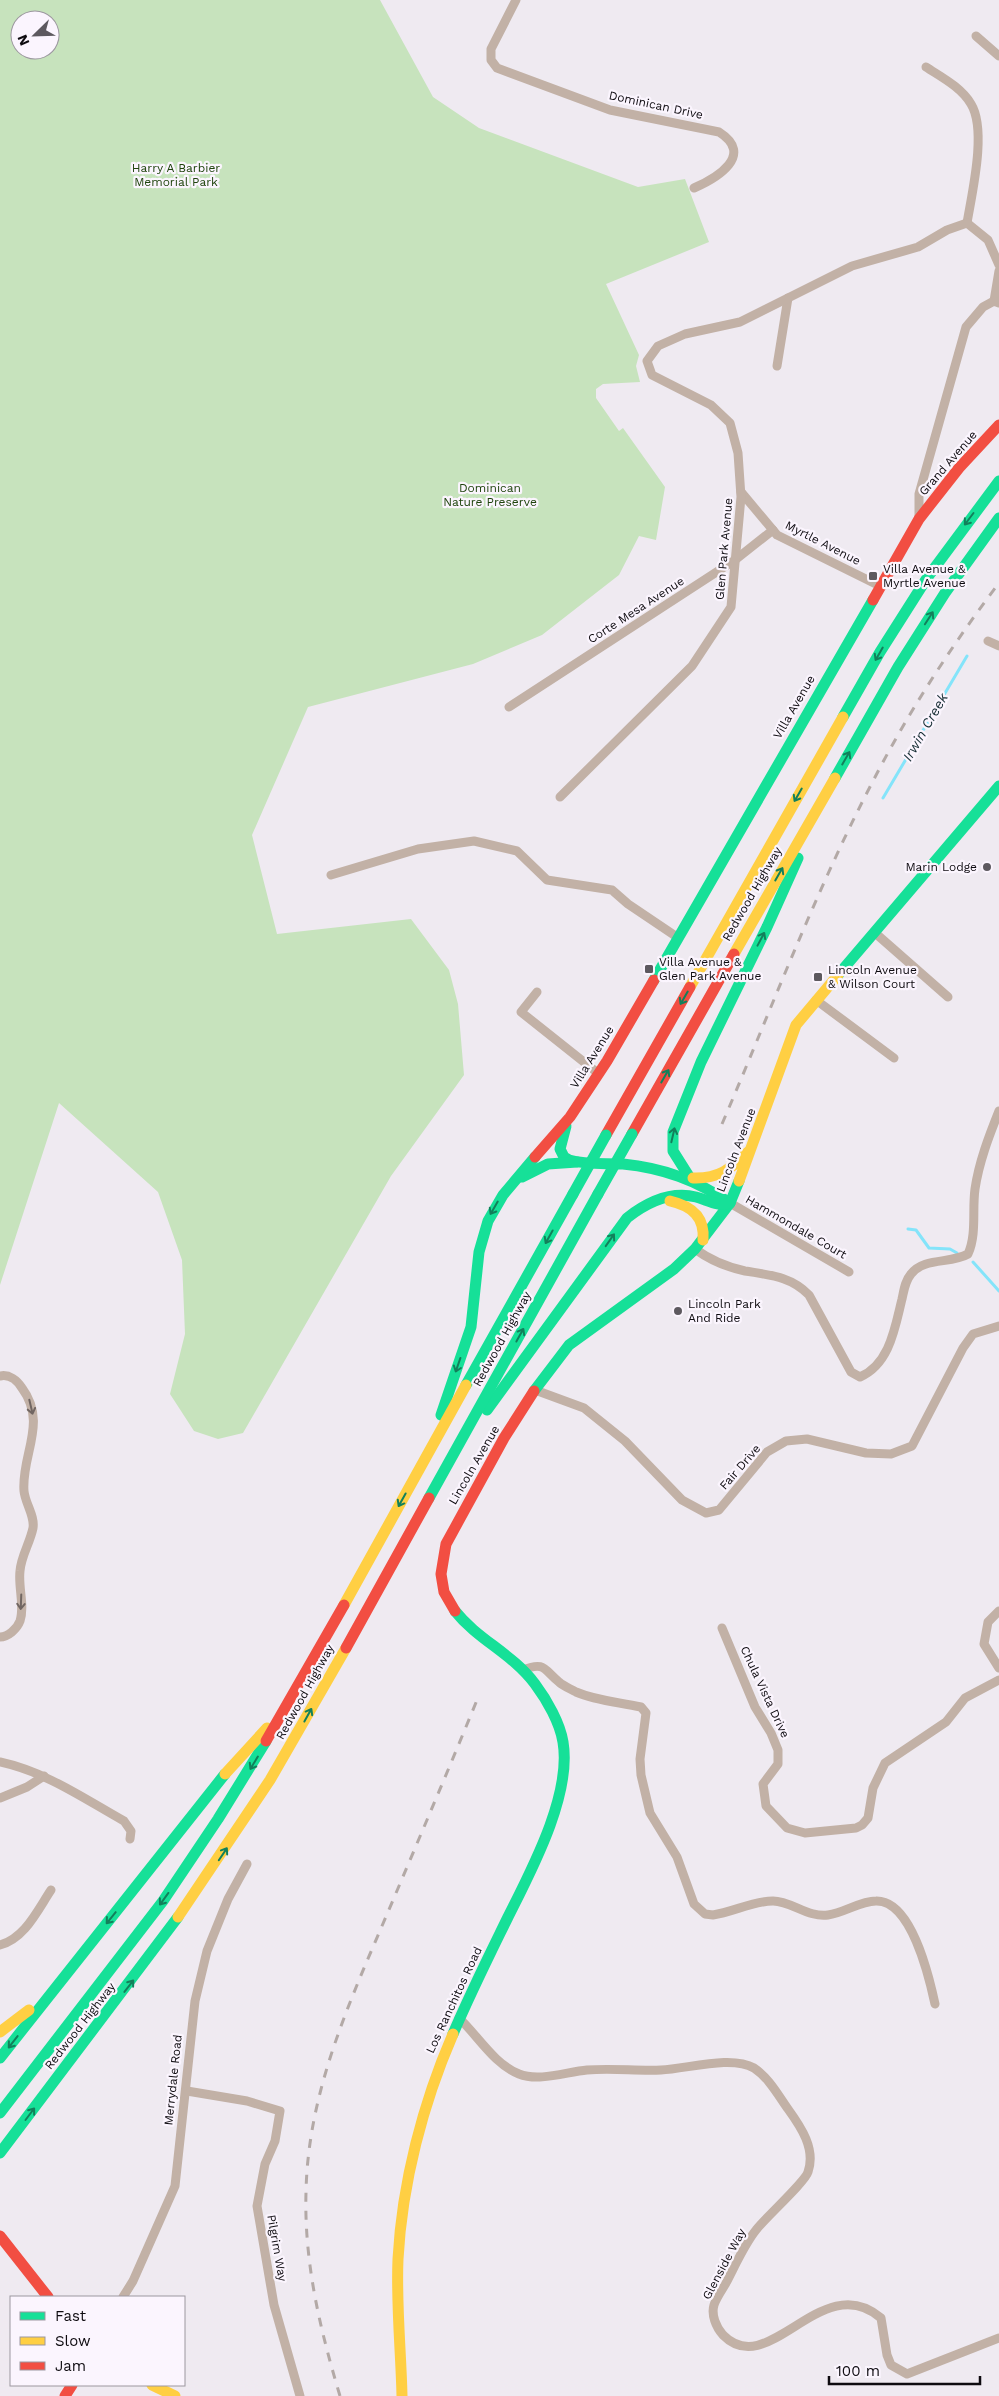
<svg xmlns="http://www.w3.org/2000/svg" width="999" height="2396" viewBox="0 0 999 2396" font-family="'Work Sans',sans-serif">
  <style>
    .green { fill: #c7e3bd; fill-rule: evenodd }
    .lines { fill: none; stroke-linecap: round; stroke-linejoin: round }
    .stream { stroke: #84e4fa; stroke-width: 3 }
    .street { stroke: #c2b1a6; stroke-width: 9 }
    .fast { stroke: #16e098; stroke-width: 11 }
    .slow { stroke: #ffcf43; stroke-width: 11 }
    .jam { stroke: #f24e42; stroke-width: 11 }
    .rail { stroke: #b3a9a6; stroke-width: 3; stroke-dasharray: 9 9; stroke-linecap: butt }
    .fast-bridge { stroke: #16e098; stroke-width: 11 }
    .oneway { stroke: #12805b }
    .oneway2 { stroke: #716662 }
    .poi-dot { fill: #5d595f; stroke: #fbf5fe; stroke-width: 2 }
    .labels { text-anchor: middle; stroke-width: 4.5; stroke-linejoin: round; paint-order: stroke }
    .street-label { font-size: 12px; fill: #0e0b10; stroke: #fbf5fe }
    .park-label { font-size: 12px; fill: #1f440d; stroke: #fbf5fe }
    .poi-label { font-size: 12px; fill: #0e0b10; stroke: #fbf5fe; text-anchor: start }
    .water-label { font-size: 14px; font-style: italic; fill: #172e34; stroke: #fbf5fe }
  </style>
  <rect width="100%" height="100%" fill="#efeaf1"/>
  <path class="green" d="M0,0h380l53,97 46,31 159,59 47,-8 24,63 -103,42 33,71 -3,11 4,16 -37,2 -7,5v9l23,33 4,-3 42,59 -9,53 -17,-4 -20,39 -77,60 -69,29 -165,43 -56,128 25,99 134,-15 38,51 9,34 6,71 -73,101 -148,257 -25,6 -24,-8 -24,-37 15,-60 -3,-74 -24,-68 -99,-89 -59,182zM20,20h30v30h-30z"/>
  <g class="lines">
    <g class="stream">
      <path d="M883,798l84,-142"/>
      <path d="M908,1229l8,1 13,18 21,1 7,4"/>
      <path d="M973,1262l26,29"/>
    </g>
    <g class="street">
      <path d="M516,0l-25,49v11l6,8 113,42 109,22c36,23 -2,46 -25,56"/>
      <path d="M976,36l23,20"/>
      <path d="M926,67c15,10 35,20 45,37 16,26 1,89 -4,119"/>
      <path d="M967,223l21,17 11,25"/>
      <path d="M994,301l5,-30"/>
      <path d="M777,366l11,-68"/>
      <path d="M741,492l36,43 103,51"/>
      <path d="M919,519v-25l47,-167 17,-20 11,-6 5,2"/>
      <path d="M988,641l11,5"/>
      <path d="M509,707l226,-147 38,-30"/>
      <path d="M560,797l132,-131 39,-59 10,-110 -3,-44 -8,-30 -19,-18 -59,-30 -5,-14 11,-15 27,-12 55,-12 112,-56 66,-19 29,-17 20,-7"/>
      <path d="M331,875l87,-26 56,-8 43,10 30,29 65,10 16,14 49,33"/>
      <path d="M874,932l74,65"/>
      <path d="M537,992l-16,20 78,62"/>
      <path d="M816,1000l78,58"/>
      <path d="M730,1203l119,69"/>
      <path d="M695,1249c15,11 31,18 50,22 24,4 46,5 64,24l42,77 9,5c30,-13 35,-50 42,-78 2,-9 3,-18 9,-25 13,-17 40,-10 57,-20 9,-20 4,-44 7,-65 4,-27 14,-53 24,-78"/>
      <path d="M0,1376c9,-2 17,4 22,12 26,35 -1,67 2,103 1,12 11,25 9,37 -3,15 -12,28 -13,43 -2,16 5,35 0,50 -3,8 -12,16 -20,16"/>
      <path d="M535,1390l49,18 41,33 57,59 24,13 13,-3 48,-58 19,-11 21,-2 59,14 25,1 21,-8 51,-98 10,-14 26,-8"/>
      <path d="M999,1611l-11,11 -4,22 15,24"/>
      <path d="M722,1628l33,79 16,26 7,17v14l-15,20 3,22 21,22 18,5 51,-5 6,-3 6,-7 5,-30 12,-25 61,-41 19,-24 34,-18"/>
      <path d="M523,1670c22,-9 21,0 36,12 4,4 12,7 17,10 21,9 43,10 65,15l5,6 -6,46 1,16 9,38 27,44 17,47 11,10 8,1c20,-3 40,-14 60,-14 18,0 36,17 55,14 16,-2 32,-14 48,-14 35,-1 53,75 59,103"/>
      <path d="M0,1762c46,10 83,36 124,59l7,10 -1,8"/>
      <path d="M0,1798l27,-11 17,-11"/>
      <path d="M0,1945c25,-7 37,-34 51,-55"/>
      <path d="M459,2018c19,18 35,46 60,56 20,8 47,-2 68,-4 25,-2 49,1 74,0 26,-1 70,-15 93,-2 15,10 24,27 34,41 13,18 28,40 20,63 -3,10 -43,46 -52,58 -12,15 -21,36 -30,53 -4,7 -10,15 -12,22 -3,10 2,22 9,30 46,47 99,-68 158,-17l6,37 4,10 16,9 92,-36"/>
      <path d="M187,2091l60,10 33,10 -5,30 -10,23 -8,42 17,99 26,91"/>
      <path d="M123,2297l10,-16 42,-95 20,-185 12,-50 21,-52 19,-35"/>
    </g>
    <g class="fast">
      <path d="M843,717l37,-65 47,-74 72,-97"/>
      <path d="M835,778l63,-111 47,-74 54,-75"/>
      <path d="M838,975l161,-189"/>
      <path d="M654,980l219,-380"/>
      <path d="M566,1126l-6,23 4,8 5,3c17,5 36,3 54,4 40,4 73,16 107,39"/>
      <path d="M522,1177l26,-13 29,-2"/>
      <path d="M690,1178l-17,-27v-19l28,-70 66,-135 31,-69"/>
      <path d="M466,1385l107,-191"/>
      <path d="M534,1391l35,-46 105,-76 21,-20 35,-46 9,-22"/>
      <path d="M487,1410l140,-192c19,-15 44,-27 69,-21 12,3 21,10 34,6"/>
      <path d="M441,1415l30,-88 8,-75 9,-31 15,-26 32,-38"/>
      <path d="M429,1498l169,-304"/>
      <path d="M453,2034c17,-40 36,-78 55,-117 23,-46 64,-122 55,-175 -3,-19 -16,-42 -28,-58 -22,-30 -57,-44 -80,-73"/>
      <path d="M0,2058l225,-284"/>
      <path d="M0,2113l163,-212 55,-82 48,-78"/>
      <path d="M0,2153l178,-236"/>
    </g>
    <g class="slow">
      <path d="M734,954l101,-176"/>
      <path d="M690,987l153,-270"/>
      <path d="M693,1178c25,1 38,-9 55,-26"/>
      <path d="M739,1181l57,-156 42,-50"/>
      <path d="M670,1201c22,5 35,16 33,39"/>
      <path d="M344,1605l122,-220"/>
      <path d="M225,1774l42,-46"/>
      <path d="M178,1917l92,-137 76,-132"/>
      <path d="M0,2032l29,-22"/>
      <path d="M152,2385l23,11"/>
      <path d="M402,2396c-1,-45 -6,-92 -4,-137 4,-76 25,-156 55,-225"/>
    </g>
    <g class="jam">
      <path d="M873,600l46,-81 40,-51 40,-43"/>
      <path d="M632,1134l102,-180"/>
      <path d="M606,1135l84,-148"/>
      <path d="M535,1157l35,-40 37,-56 47,-81"/>
      <path d="M455,1611l-11,-19 -3,-18 5,-30 58,-106 30,-47"/>
      <path d="M346,1648l83,-150"/>
      <path d="M266,1741l78,-136"/>
      <path d="M0,2236l48,61"/>
      <path d="M65,2396l7,-11"/>
    </g>
    <g class="rail">
      <path d="M722,1124c49,-114 93,-232 151,-343 36,-70 79,-136 126,-198"/>
      <path d="M340,2396c-20,-67 -36,-133 -34,-204 2,-100 43,-189 82,-280 30,-71 60,-141 89,-212"/>
    </g>
    <g class="fast-bridge">
      <path d="M573,1194l33,-59"/>
      <path d="M598,1194l34,-60"/>
    </g>
  </g>
  <defs><path id="oneway-shaft" d="M-6 0H5M1.5-3L5.5 0L1.5 3" fill="none" stroke-width="1.6" stroke-linecap="round" stroke-linejoin="round" transform="scale(1.25)"/></defs>
  <g class="oneway">
    <use href="#oneway-shaft" transform="translate(969 519) rotate(127)"/>
    <use href="#oneway-shaft" transform="translate(929 618) rotate(-57)"/>
    <use href="#oneway-shaft" transform="translate(879 654) rotate(120)"/>
    <use href="#oneway-shaft" transform="translate(846 758) rotate(-60)"/>
    <use href="#oneway-shaft" transform="translate(798 795) rotate(120)"/>
    <use href="#oneway-shaft" transform="translate(779 874) rotate(-60)"/>
    <use href="#oneway-shaft" transform="translate(761 939) rotate(-62)"/>
    <use href="#oneway-shaft" transform="translate(684 998) rotate(120)"/>
    <use href="#oneway-shaft" transform="translate(665 1076) rotate(-60)"/>
    <use href="#oneway-shaft" transform="translate(673 1135) rotate(-77)"/>
    <use href="#oneway-shaft" transform="translate(494 1208) rotate(120)"/>
    <use href="#oneway-shaft" transform="translate(549 1237) rotate(119)"/>
    <use href="#oneway-shaft" transform="translate(610 1240) rotate(-55)"/>
    <use href="#oneway-shaft" transform="translate(520 1335) rotate(-61)"/>
    <use href="#oneway-shaft" transform="translate(458 1365) rotate(109)"/>
    <use href="#oneway-shaft" transform="translate(402 1500) rotate(119)"/>
    <use href="#oneway-shaft" transform="translate(308 1715) rotate(-61)"/>
    <use href="#oneway-shaft" transform="translate(254 1763) rotate(121)"/>
    <use href="#oneway-shaft" transform="translate(223 1854) rotate(-56)"/>
    <use href="#oneway-shaft" transform="translate(164 1899) rotate(126)"/>
    <use href="#oneway-shaft" transform="translate(111 1918) rotate(129)"/>
    <use href="#oneway-shaft" transform="translate(129 1986) rotate(-52)"/>
    <use href="#oneway-shaft" transform="translate(13 2042) rotate(128)"/>
    <use href="#oneway-shaft" transform="translate(30 2114) rotate(-53)"/>
  </g>
  <g class="oneway2">
    <use href="#oneway-shaft" transform="translate(31 1407) rotate(77)"/>
    <use href="#oneway-shaft" transform="translate(21 1602) rotate(92)"/>
  </g>
  <g class="poi-dot">
    <rect x="868" y="571" width="10" height="10" rx="2.5"/>
    <circle cx="987" cy="867" r="5"/>
    <rect x="644" y="964" width="10" height="10" rx="2.5"/>
    <rect x="813" y="972" width="10" height="10" rx="2.5"/>
    <circle cx="678" cy="1311" r="5"/>
  </g>
  <g class="labels">
    <g class="street-label">
      <text transform="translate(656 105) rotate(12)" y="4">Dominican Drive</text>
      <text transform="translate(948 463) rotate(-49)" y="4">Grand Avenue</text>
      <text transform="translate(823 543) rotate(27)" y="4">Myrtle Avenue</text>
      <text transform="translate(724 549) rotate(-85)" y="4">Glen Park Avenue</text>
      <text transform="translate(636 610) rotate(-33)" y="4">Corte Mesa Avenue</text>
      <text transform="translate(794 707) rotate(-60)" y="4">Villa Avenue</text>
      <text transform="translate(752 894) rotate(-60)" y="4">Redwood Highway</text>
      <text transform="translate(592 1057) rotate(-58)" y="4">Villa Avenue</text>
      <text transform="translate(736 1150) rotate(-69)" y="4">Lincoln Avenue</text>
      <text transform="translate(796 1227) rotate(30)" y="4">Hammondale Court</text>
      <text transform="translate(502 1339) rotate(-61)" y="4">Redwood Highway</text>
      <text transform="translate(474 1465) rotate(-60)" y="4">Lincoln Avenue</text>
      <text transform="translate(740 1467) rotate(-49)" y="4">Fair Drive</text>
      <text transform="translate(305 1692) rotate(-61)" y="4">Redwood Highway</text>
      <text transform="translate(765 1692) rotate(65)" y="4">Chula Vista Drive</text>
      <text transform="translate(454 2000) rotate(-65)" y="4">Los Ranchitos Road</text>
      <text transform="translate(80 2026) rotate(-52)" y="4">Redwood Highway</text>
      <text transform="translate(173 2080) rotate(-84)" y="4">Merrydale Road</text>
      <text transform="translate(277 2248) rotate(80)" y="4">Pilgrim Way</text>
      <text transform="translate(724 2264) rotate(-62)" y="4">Glenside Way</text>
    </g>
    <g class="park-label">
      <text x="176" y="172">Harry A Barbier<tspan x="176" dy="14">Memorial Park</tspan></text>
      <text x="490" y="492">Dominican<tspan x="490" dy="14">Nature Preserve</tspan></text>
    </g>
    <g class="poi-label">
      <text x="883" y="573">Villa Avenue &amp;<tspan x="883" dy="14">Myrtle Avenue</tspan></text>
      <text x="977" y="871" text-anchor="end">Marin Lodge</text>
      <text x="659" y="966">Villa Avenue &amp;<tspan x="659" dy="14">Glen Park Avenue</tspan></text>
      <text x="828" y="974">Lincoln Avenue<tspan x="828" dy="14">&amp; Wilson Court</tspan></text>
      <text x="688" y="1308">Lincoln Park<tspan x="688" dy="14">And Ride</tspan></text>
    </g>
    <g class="water-label">
      <text transform="translate(925 727) rotate(-60)" y="5">Irwin Creek</text>
    </g>
  </g>
  <rect x="10" y="2296" width="175" height="90" fill="#fbf5fe" stroke="#9c979f"/>
  <rect x="20" y="2312" width="25" height="8" fill="#16e098" stroke="#9c979f"/>
  <text x="55" y="2321" font-size="15" fill="#0e0b10">Fast</text>
  <rect x="20" y="2337" width="25" height="8" fill="#ffcf43" stroke="#9c979f"/>
  <text x="55" y="2346" font-size="15" fill="#0e0b10">Slow</text>
  <rect x="20" y="2362" width="25" height="8" fill="#f24e42" stroke="#9c979f"/>
  <text x="55" y="2371" font-size="15" fill="#0e0b10">Jam</text>
  <g transform="translate(35 35) rotate(247)"><circle r="24" fill="#fbf5fe" stroke="#9c979f"/>
  <path d="M0-4L9 19L0 12L-9 19Z" fill="#5d595f"/>
  <text y="-8" font-size="14" font-weight="bold" text-anchor="middle" fill="#0e0b10">N</text>
  </g>
  <path d="M829 2376v8h151v-8" fill="none" stroke="#0e0b10" stroke-width="2.5"/>
  <text x="836" y="2376" font-size="15" fill="#0e0b10" stroke="#fbf5fe" stroke-width="4" paint-order="stroke">100 m</text>
</svg>
